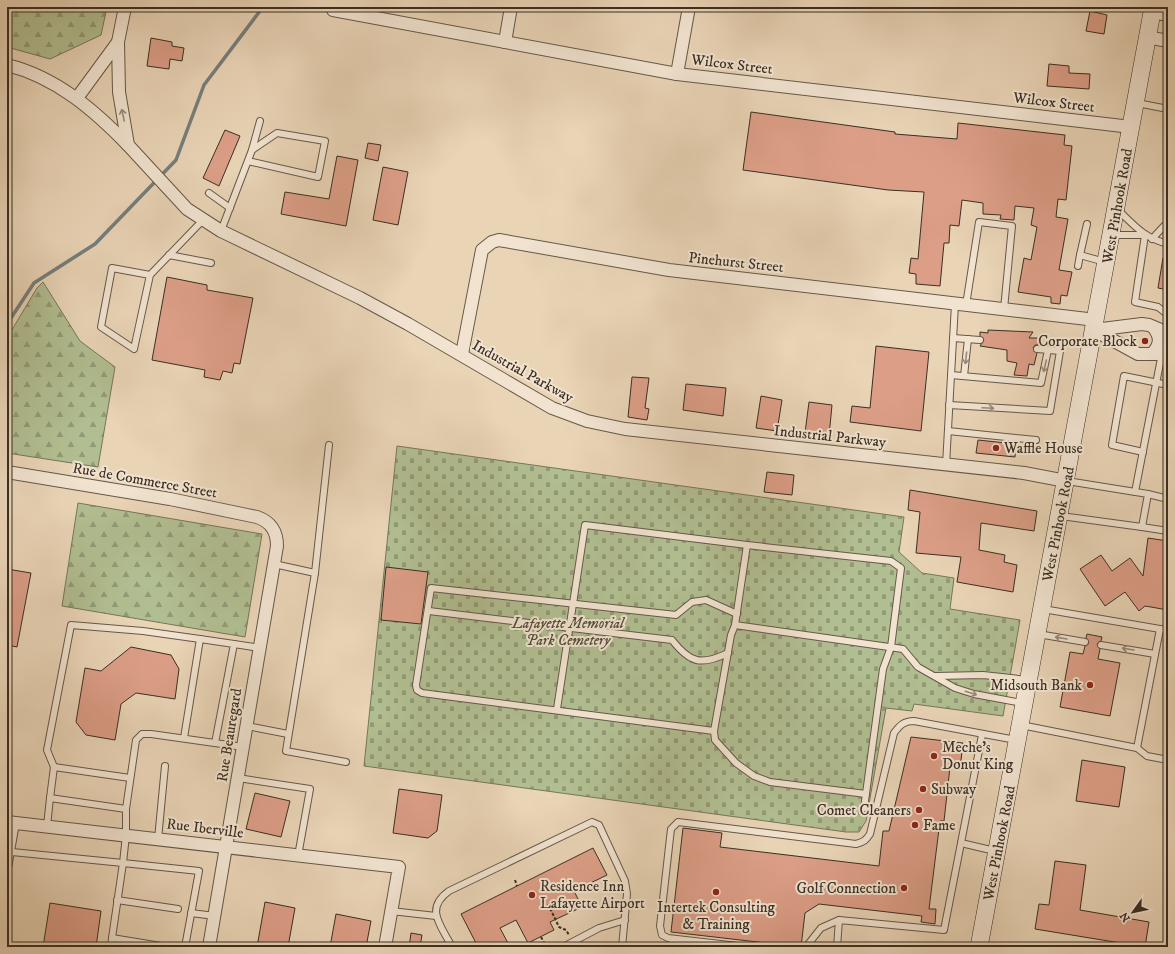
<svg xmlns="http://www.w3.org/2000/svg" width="1175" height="954" viewBox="0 0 1175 954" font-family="'IM FELL DW Pica',serif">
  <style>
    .forest { fill: url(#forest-firs); stroke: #76765a }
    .cemetery { fill: url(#cemetery-stones); stroke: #76765a }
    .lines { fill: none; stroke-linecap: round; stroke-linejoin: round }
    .stream { stroke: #757f7c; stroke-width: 3.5 }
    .building { fill: #dc9e87; stroke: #3b2f23 }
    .service-casing { stroke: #665848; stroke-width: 8 }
    .minor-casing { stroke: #665848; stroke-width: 14 }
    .secondary-casing { stroke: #3b2f23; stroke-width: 18 }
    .path { stroke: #3b2f23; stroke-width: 2; stroke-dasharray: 3 2; stroke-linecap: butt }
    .service { stroke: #f1e3d0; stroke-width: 6 }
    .minor { stroke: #f1e3d0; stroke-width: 12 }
    .secondary { stroke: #f1e3d0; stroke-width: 17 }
    .oneway { stroke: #96897a }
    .poi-dot { fill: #8f2418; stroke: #f1e3d0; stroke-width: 1.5 }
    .labels { text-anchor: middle; stroke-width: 4; stroke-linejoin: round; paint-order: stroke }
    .street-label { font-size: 15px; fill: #3b2f23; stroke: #f1e3d0 }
    .poi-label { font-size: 15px; fill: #3b2f23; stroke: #f1e3d0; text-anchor: start }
    .park-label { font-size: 15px; font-style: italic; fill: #534c39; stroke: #f1e3d0 }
  </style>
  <defs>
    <pattern id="forest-firs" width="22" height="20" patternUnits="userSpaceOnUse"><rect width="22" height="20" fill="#b1be91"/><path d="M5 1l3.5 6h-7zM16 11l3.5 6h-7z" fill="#919b76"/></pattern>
    <pattern id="cemetery-stones" width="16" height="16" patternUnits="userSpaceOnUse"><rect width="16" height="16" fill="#b1be91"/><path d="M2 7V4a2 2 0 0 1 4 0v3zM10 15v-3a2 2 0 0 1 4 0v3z" fill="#919b76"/></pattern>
  </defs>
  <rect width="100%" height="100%" fill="#e9d4b6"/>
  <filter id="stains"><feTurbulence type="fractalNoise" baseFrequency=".005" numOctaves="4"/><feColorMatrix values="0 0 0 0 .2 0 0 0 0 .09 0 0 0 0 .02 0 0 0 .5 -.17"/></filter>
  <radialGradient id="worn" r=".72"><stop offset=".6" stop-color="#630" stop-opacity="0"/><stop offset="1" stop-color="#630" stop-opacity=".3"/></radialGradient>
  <g class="forest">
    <path d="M7,7h100l-6,28 -51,24 -43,-12z"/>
    <path d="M43,282l37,59 35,26 -17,100 -91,-14v-115l30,-50z"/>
    <path d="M78,503l184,31 -17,103 -183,-31z"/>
  </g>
  <path class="cemetery" d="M397,446l507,71 -5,35 23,21 32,5 -4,31 70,11 -17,96 -89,-12 -2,7 -26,-3 -20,113 -7,11h-13l-482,-66z"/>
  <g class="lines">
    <path class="stream" d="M7,324l27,-41 61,-39 81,-84 28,-75 59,-78"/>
  </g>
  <g class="building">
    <path d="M1090,11l17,4 -3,19 -18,-3z"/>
    <path d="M151,38l21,4v4l12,2 -2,13 -12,-2 -1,10 -22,-3z"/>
    <path d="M1049,64l20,2v7l21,1 -1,15 -42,-3z"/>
    <path d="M751,112l144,20v2l62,5 1,-16 107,12 -1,10 8,1 -6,54 -8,-1 -2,18 12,2 -9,51 13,2 -5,24 -6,-1 -1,9 -9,-1v-6l-33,-5 6,-34 7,2 6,-33 -6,-2 3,-17 -19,-2 -1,14 -14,-1 1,-4 -18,-1v-11l-21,-3 -3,26 -9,-1 -1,18h-5l-4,43 -24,-2v-10l-7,-1 2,-15 7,1 6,-67 -36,-2 -145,-20z"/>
    <path d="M225,130l15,6 -21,50 -16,-8z"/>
    <path d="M368,143l13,2 -3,16 -13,-3z"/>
    <path d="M337,156l21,4 -12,66 -65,-12 4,-22 44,7z"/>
    <path d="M383,167l25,5 -10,53 -25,-5z"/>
    <path d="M1163,258l5,1v31l-10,-2z"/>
    <path d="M167,277l40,8v5l46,8 -13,66 -6,-1 -2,10 -9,-2 -3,9 -16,-3 1,-7 -53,-10z"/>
    <path d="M988,330l45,2 -4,6h10l-1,7h-3l-2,3 4,5 -3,12 -5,-1 -2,12 -13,-1 3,-12 -10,-2v-11l-27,-4 4,-6 -4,-4v-4l8,1z"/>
    <path d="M876,346l53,6 -8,79 -71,-9 2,-16 18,2z"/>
    <path d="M632,377l17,1 -4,30 4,1 -2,11 -19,-3z"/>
    <path d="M686,384l40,4 -3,28 -40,-6z"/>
    <path d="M761,396l21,4 -5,31 -21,-3z"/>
    <path d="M809,402l23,3 -3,31 -24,-3z"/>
    <path d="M978,440l38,4 -1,13 -39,-4z"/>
    <path d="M767,472l27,3 -2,20 -28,-3z"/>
    <path d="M910,490l127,21 -3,20 -53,-8 -2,27 26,5 -1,7 13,3 -4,27 -56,-10 4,-25 -45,-4 4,-41 -12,-2z"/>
    <path d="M1148,538l20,3v69l-23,-4 -6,5 -14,-19 -20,14 -25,-37 21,-14 11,16 18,-13 13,18z"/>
    <path d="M386,567l42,5 -7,52 -40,-4z"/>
    <path d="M7,569l24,4 -14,74 -10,-2z"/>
    <path d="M1087,634l15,3 -1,4 -4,3 3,5 -2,10 22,4 -10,53 -50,-9 10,-55 13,2 2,-8 4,-3 -3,-5z"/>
    <path d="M131,647l40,8 8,14 -4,30 -39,-6 -15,11 -6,36 -29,-5 -10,-13 9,-54 16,3z"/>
    <path d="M911,737l52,6 -3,26 -10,-2 -6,54h-4l-11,88h7l-1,15 -14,-2 1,-6 -103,-12 -14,9 -4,34 -130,-15 12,-104 39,5 -2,14 159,19 4,-35h6z"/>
    <path d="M1082,760l43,7 -6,40 -43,-6z"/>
    <path d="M399,789l43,6 -5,36 -9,7 -35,-5z"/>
    <path d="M255,793l35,8 -9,36 -35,-8z"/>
    <path d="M593,848l14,27 -33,16 8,16 -32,15 4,8 -26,13 -12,-23 -16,8 10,19h-32l-17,-33z"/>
    <path d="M1055,861l31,4 -6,45 69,12 -4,25 -110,-18 4,-25 10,1z"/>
    <path d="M265,902l30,6 -7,39h-31z"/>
    <path d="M50,903l51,8 -5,36h-53z"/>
    <path d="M336,914l35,7 -5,26h-36z"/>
    <path d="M411,933l11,2 -2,12h-11z"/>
  </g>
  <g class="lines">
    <defs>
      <g id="service">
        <path d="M1137,103l31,6"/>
        <path d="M252,150l8,-29"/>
        <path d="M209,193l21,15"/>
        <path d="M1118,210c18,17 25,27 50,34"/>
        <path d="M1087,224l-7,31 25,7"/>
        <path d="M221,231l31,-81 25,-17 48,8 -7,36 -70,-16"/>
        <path d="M1113,235h32"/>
        <path d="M1145,235l-10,67 23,5 10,8"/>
        <path d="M1152,239l12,-13 4,1"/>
        <path d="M169,255l42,8"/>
        <path d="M1078,266l2,-11"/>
        <path d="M150,275l-38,-7 -11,59 33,22 16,-74 53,-55"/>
        <path d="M966,305l13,-83 33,4 -8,83"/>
        <path d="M953,338l27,2"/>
        <path d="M951,375l90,8 7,-33"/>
        <path d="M964,376l4,-37"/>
        <path d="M949,405l101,6 10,-60 -23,-2"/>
        <path d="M948,431l88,9"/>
        <path d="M1143,452l-31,-7 12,-69 44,9"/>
        <path d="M946,465l9,-161"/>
        <path d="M1135,492l27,-139"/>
        <path d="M1148,494l20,5"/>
        <path d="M1061,516l81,11 6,-33 -81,-13"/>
        <path d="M1142,527l26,4"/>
        <path d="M747,545l144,16 10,7 -10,79 -8,22 -19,139"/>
        <path d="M274,564l41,9 -29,178 60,11"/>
        <path d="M315,573l14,-128"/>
        <path d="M429,611l243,29c18,23 29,26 56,13"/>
        <path d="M737,614l-31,-14 -14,2 -16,13 -245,-27 -15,97 1,5 5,3 292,38 1,9 21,23 18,13 16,6 96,12"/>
        <path d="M735,625l168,24 15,18 37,21 19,6 48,9"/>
        <path d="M1160,629l8,1"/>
        <path d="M1038,634l47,8"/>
        <path d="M234,644l26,4"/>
        <path d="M1101,645l54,9"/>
        <path d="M936,676l47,-1 45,5"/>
        <path d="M557,709l28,-184 162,20 -12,80 -4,10 -17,96"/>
        <path d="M1021,725l116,23 23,-119 -117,-20"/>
        <path d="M247,726l41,8"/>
        <path d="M982,735l-21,108 34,8"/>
        <path d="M184,738l16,-99 34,5 -19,99"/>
        <path d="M1137,748l10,8 21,4"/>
        <path d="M54,767l-7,-17 24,-125 72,6 57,8"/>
        <path d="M238,778l72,11 -12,67"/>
        <path d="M50,798l4,-31 76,11"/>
        <path d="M47,826l3,-28 76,11"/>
        <path d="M158,839l7,-73"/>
        <path d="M12,852l111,11 -11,75"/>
        <path d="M7,874l9,-51"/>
        <path d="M117,900l61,9"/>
        <path d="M391,911l45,5"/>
        <path d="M191,913l24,3"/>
        <path d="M111,947l1,-9 55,9"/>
        <path d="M185,947l14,-76 -76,-8 3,-28v-26l10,-69 6,-6h9l92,13"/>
        <path d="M452,947c-11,-22 -28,-38 -3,-56l143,-69 7,3 26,56 2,13 -5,53"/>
        <path d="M563,947l36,-19 26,-8"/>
        <path d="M671,947l2,-8"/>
        <path d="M747,947l-79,-9 -6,-3 -2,-9 11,-97 7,-7 178,22c8,-2 10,-4 14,-10l24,-101c6,-8 10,-12 20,-12l102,19"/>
        <path d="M806,947l15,-19 18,-8"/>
        <path d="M837,947l2,-27 105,10 17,-87"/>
      </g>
      <g id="minor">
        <path d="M125,7l-7,35 1,50 9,53 59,64 34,22 139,67 48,26 144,84 35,13 38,8 399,44 42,8"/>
        <path d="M333,10l344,64 454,53"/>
        <path d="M1152,12l16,3"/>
        <path d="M1147,37l21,4"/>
        <path d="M505,42l6,-35"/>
        <path d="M7,65c49,12 87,45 121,80"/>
        <path d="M677,74l12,-67"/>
        <path d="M77,98l41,-56"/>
        <path d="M1094,330l44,24h14c9,-10 9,-17 1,-27"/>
        <path d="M1094,330l48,-6 7,1 19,8"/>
        <path d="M462,354l20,-104 10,-8 7,-2 170,30 427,50"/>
        <path d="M1152,354h16"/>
        <path d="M7,472l163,27 87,18c14,5 20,14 20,29l-68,401"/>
        <path d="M7,822l392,45 -14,80"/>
      </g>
      <path id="secondary" d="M979,947l174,-940"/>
    </defs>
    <use href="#service" class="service-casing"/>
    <use href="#minor" class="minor-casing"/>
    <use href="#secondary" class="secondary-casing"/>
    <g class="path">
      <path d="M515,880l2,6"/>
      <path d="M548,904l11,23 7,3 3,5"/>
      <path d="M541,937l5,9"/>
    </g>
    <use href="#service" class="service"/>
    <use href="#minor" class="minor"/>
    <use href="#secondary" class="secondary"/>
  </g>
  <defs><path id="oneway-shaft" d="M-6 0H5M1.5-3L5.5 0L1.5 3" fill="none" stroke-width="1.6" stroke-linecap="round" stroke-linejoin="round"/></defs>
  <g class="oneway">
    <use href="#oneway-shaft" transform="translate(123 115) rotate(-102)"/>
    <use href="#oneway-shaft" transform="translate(966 358) rotate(96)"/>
    <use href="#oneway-shaft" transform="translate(1045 366) rotate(103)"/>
    <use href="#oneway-shaft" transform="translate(988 408) rotate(3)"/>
    <use href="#oneway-shaft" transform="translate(1061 638) rotate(-170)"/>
    <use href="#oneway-shaft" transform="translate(1128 649) rotate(-171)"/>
    <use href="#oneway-shaft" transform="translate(971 693) rotate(18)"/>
  </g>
  <g class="poi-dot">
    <circle cx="1145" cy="341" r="4"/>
    <circle cx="996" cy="448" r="4"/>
    <circle cx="1090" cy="685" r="4"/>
    <circle cx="934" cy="756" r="4"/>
    <circle cx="923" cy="789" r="4"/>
    <circle cx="919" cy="810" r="4"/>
    <circle cx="915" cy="825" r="4"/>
    <circle cx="904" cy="888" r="4"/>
    <circle cx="716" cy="892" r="4"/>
    <circle cx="532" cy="895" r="4"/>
  </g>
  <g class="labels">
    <g class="street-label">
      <text transform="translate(732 64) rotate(7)" y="5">Wilcox Street</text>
      <text transform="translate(1054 102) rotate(7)" y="5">Wilcox Street</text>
      <text transform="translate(1117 206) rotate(-80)" y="5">West Pinhook Road</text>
      <text transform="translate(736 262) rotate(6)" y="5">Pinehurst Street</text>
      <text transform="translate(523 371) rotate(29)" y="5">Industrial Parkway</text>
      <text transform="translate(830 436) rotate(6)" y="5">Industrial Parkway</text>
      <text transform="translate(145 480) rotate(10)" y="5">Rue de Commerce Street</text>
      <text transform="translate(1058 524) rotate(-79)" y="5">West Pinhook Road</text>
      <text transform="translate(229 735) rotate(-81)" y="5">Rue Beauregard</text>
      <text transform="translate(205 828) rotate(7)" y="5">Rue Iberville</text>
      <text transform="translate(999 843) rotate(-79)" y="5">West Pinhook Road</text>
    </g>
    <g class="poi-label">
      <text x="1137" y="346" text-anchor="end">Corporate Block</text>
      <text x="1004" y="453">Waffle House</text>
      <text x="1082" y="690" text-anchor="end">Midsouth Bank</text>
      <text x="942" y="752">Meche's<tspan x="942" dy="17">Donut King</tspan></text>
      <text x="931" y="794">Subway</text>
      <text x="911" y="815" text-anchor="end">Comet Cleaners</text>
      <text x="923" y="830">Fame</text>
      <text x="540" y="891">Residence Inn<tspan x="540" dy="17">Lafayette Airport</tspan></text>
      <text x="896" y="893" text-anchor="end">Golf Connection</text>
      <text x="716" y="912" text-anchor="middle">Intertek Consulting<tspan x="716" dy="17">&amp; Training</tspan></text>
    </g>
    <g class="park-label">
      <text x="568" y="628">Lafayette Memorial<tspan x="568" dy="17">Park Cemetery</tspan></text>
    </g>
  </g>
  <rect width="1175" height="954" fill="none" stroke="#e9d4b6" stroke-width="24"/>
  <rect x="8" y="8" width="1159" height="938" fill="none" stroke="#3b2f23" stroke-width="2"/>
  <rect x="12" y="12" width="1151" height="930" fill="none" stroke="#3b2f23"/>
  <g transform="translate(1133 912) rotate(237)" stroke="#f1e3d0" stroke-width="3" paint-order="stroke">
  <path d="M0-3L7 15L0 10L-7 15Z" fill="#3b2f23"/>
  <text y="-6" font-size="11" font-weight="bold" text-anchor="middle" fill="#3b2f23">N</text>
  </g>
  <rect width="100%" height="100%" filter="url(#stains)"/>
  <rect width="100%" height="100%" fill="url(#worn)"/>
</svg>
